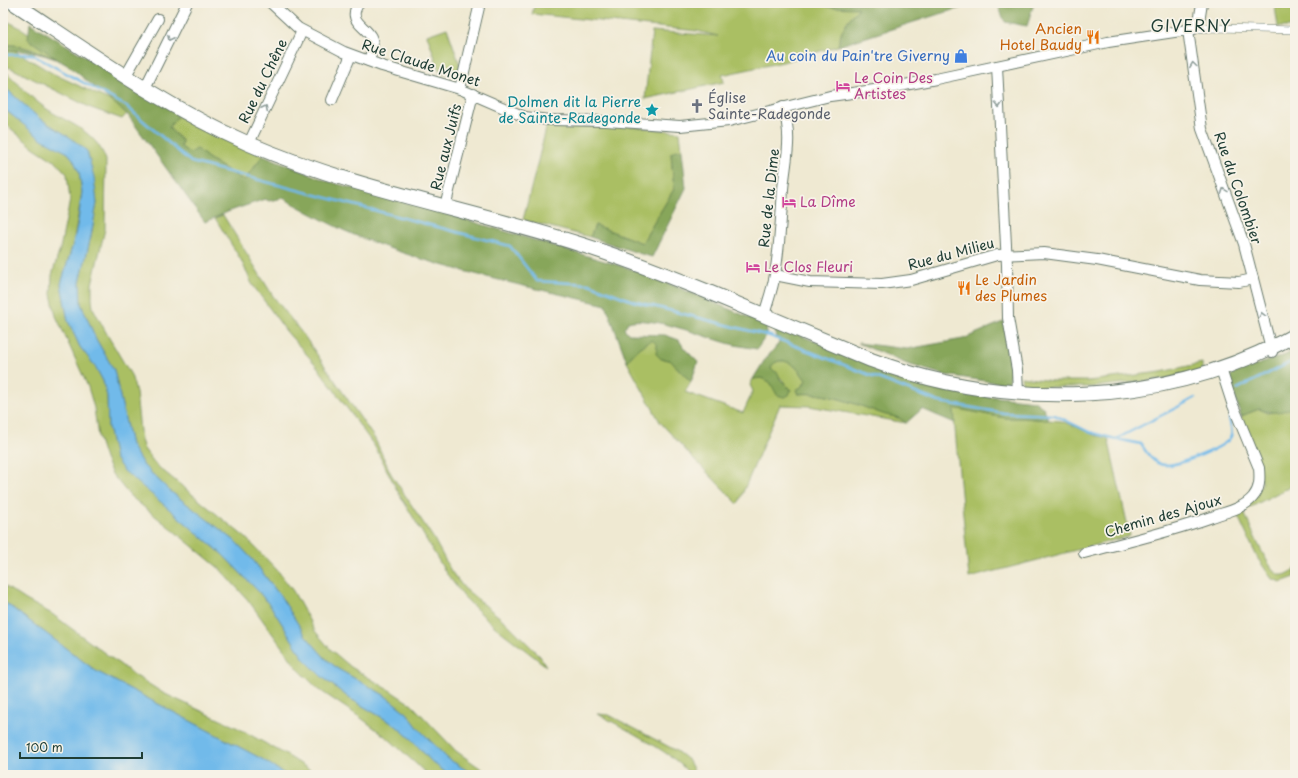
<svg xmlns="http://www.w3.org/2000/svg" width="1298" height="778" viewBox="0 0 1298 778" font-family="'Playpen Sans',sans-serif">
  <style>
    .green { fill: #aabf64; stroke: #647e4c }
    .forest { fill: #87a65a; stroke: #537247 }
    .water { fill: #71baea; stroke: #487c8f }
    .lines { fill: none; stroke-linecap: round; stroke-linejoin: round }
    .stream { stroke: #71baea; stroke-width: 2.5 }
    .pedestrian-casing { stroke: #68796b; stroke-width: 8 }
    .minor-casing { stroke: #68796b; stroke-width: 12 }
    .secondary-casing { stroke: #68796b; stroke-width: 16 }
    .pedestrian { stroke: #fff; stroke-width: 7 }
    .minor { stroke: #fff; stroke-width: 10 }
    .secondary { stroke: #fff; stroke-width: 14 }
    .oneway { stroke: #8f9e9a }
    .labels { text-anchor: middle; stroke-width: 3.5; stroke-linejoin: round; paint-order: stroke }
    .food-label { font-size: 14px; fill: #c56008; stroke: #f7f3e8; text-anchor: end }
    .shop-label { font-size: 14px; fill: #366cbe; stroke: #f7f3e8; text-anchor: end }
    .street-label { font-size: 14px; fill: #1f3d34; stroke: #f7f3e8 }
    .hotel-label { font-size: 14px; fill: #b23c85; stroke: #f7f3e8; text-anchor: start }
    .worship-label { font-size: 14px; fill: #5b616d; stroke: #f7f3e8; text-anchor: start }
    .culture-label { font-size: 14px; fill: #0d838f; stroke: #f7f3e8; text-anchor: end }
    .quarter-label { font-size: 16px; letter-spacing: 1px; fill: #1f3d34; stroke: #f7f3e8 }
  </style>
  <rect width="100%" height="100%" fill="#f7f3e8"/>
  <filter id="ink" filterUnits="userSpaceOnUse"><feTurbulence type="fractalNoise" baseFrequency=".025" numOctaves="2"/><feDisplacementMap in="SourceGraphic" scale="8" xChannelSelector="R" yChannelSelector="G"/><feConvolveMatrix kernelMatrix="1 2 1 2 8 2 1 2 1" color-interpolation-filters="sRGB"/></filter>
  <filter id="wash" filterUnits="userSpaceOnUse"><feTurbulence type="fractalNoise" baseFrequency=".012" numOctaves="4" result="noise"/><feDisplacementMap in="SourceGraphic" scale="16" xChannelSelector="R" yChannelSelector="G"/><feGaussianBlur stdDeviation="0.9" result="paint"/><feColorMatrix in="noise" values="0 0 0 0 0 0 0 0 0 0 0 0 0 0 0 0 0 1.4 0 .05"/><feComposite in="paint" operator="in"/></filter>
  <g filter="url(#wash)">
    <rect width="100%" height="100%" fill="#efe9d2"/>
    <g class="green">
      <path d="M535,3h286v1l38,4c-12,12 -18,21 -21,38l-55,16 -61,13 2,7 -79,17 7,-68 66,5 -21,-5 -165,-17z"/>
      <path d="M1275,7h20v20h-17z"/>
      <path d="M3,19c9,5 18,8 26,15v5l31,21c-18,-7 -37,-16 -57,-15z"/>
      <path d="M447,28l14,40 -20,7 -14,-40z"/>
      <path d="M3,50h11l38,23 61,29 14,12 -5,5 -31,-11 -82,-41 -4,4c13,12 25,26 39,36 24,17 51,22 62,53l-1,69 -13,55v15l1,9 15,28 23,39 5,17 5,48 3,9 12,16 90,73 32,33 15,20 22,40 16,19 20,17 40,24 21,14 44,46 34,24h-16l-27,-17 -28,-29 -12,-16 -23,-18 -46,-26 -13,-11 -20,-23 -24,-38 -28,-37 -19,-20 -64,-49 -26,-25 -13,-21 -17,-75 -18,-31 -15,-35 -1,-22 11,-46 6,-33 -26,-65 -32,-20 -36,-32z"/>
      <path d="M3,108l4,4 61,41 5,6 6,13 3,20 -9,52 -12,40 7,37 12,26 15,19 8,15 4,15 1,31 7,31 9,12 98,84 36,37 14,17 32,51 17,17 28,22 46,27 16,14 21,23 17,13h-21l-38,-35 -29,-22 -43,-29 -20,-20 -50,-69 -28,-31 -46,-38 -44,-35 -18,-22 -7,-15 -7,-22 -4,-29 -6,-21 -32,-71 -5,-22 1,-19 8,-26 10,-49 -3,-26 -11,-12 -23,-15 -30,-25z"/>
      <path d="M178,116l85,39 -19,26 -36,-23 -11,-9 -6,5 -10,-7 1,-7 -11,-10 -2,-3z"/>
      <path d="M547,125l69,2 4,-2 60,7 2,18 -11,3 3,36 -32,54 -47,-18 -5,12 -67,-17z"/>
      <path d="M223,215l50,81 32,41 70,102 16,35 43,65 17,32 13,17 44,36 32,32 6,10 -52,-40 -29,-28 -19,-25 -49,-83 -22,-43 -59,-82 -30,-34 -34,-47 -11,-24 -26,-42z"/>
      <path d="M652,340l5,5 4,14 9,1 21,22 -6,10 58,21 10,-22 -3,-6 3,-6 8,-1 10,4 16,2c-7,-5 -9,-11 -16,-15 3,-11 15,-9 22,-4 5,3 9,10 13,15l-3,6 -7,4 2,4c27,-3 60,11 85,20 9,3 16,2 23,9l-97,-17 -29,-1 -42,99 -46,-47 -32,-35 -33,-60c7,-10 14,-16 25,-22z"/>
      <path d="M1202,363v8l-38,8 -72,8h-64l-6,-4 -1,-6 32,4h35l73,-9z"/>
      <path d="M1295,406v78l-48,25 15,-26 -21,-67 18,-7 9,4 23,-4z"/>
      <path d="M953,408l52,10h18l38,3 14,5 19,9 14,3 22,98 -161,42z"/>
      <path d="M1243,510c6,13 25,62 37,65 5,1 11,-3 15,-6v8l-14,5 -9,-3 -14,-20 -22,-47z"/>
      <path d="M3,585l23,15 26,14 81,60 30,19 75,35 50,28 30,19h-32l-24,-16 -166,-88 -93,-70z"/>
      <path d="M598,714l11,1 66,35 14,11 7,14h-7c-6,-17 -73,-51 -91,-61z"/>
    </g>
    <g class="forest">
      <path d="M821,3h137l3,5 -25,7 -98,31c4,-19 8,-24 21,-38l-31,-1z"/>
      <path d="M997,3h37l-7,23 -22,-4z"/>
      <path d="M30,23l145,88 3,5 -9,11 2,3 11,11 -1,6 9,6 7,-4 11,9 36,23 19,-26 64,26 130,36 184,55 126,53 -1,11 -9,13c-10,-2 -20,-3 -30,-6 -24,-7 -77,-28 -99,-21l-4,7 5,5 36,1 14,5 5,8 14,14 -7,20 -21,-22 -9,-1 -5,-5 1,-9 -5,-5c-11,6 -18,12 -25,22l-21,-57c-80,-19 -162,-35 -239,-65 -30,-11 -57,-27 -84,-42l-14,3 -4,-2 -35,12 -25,11 -78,-108 -58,-48c-19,-12 -44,-16 -66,-16v-5h12l42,14 -29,-20z"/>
      <path d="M677,150h5l4,38 -34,69 -14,-4 -48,-16 5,-12 47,18 32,-54 -3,-36z"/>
      <path d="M1005,321l6,50 -2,11 -10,1 -54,-8 -38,-11 -49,-21 49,6 56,-10z"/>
      <path d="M781,328l138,54 50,12 65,7 10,7 4,12 -25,-2h-18l-51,-10 1,15 -33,-14 -16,14c-7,-7 -14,-6 -23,-9 -25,-9 -58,-23 -85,-20l-2,-4 7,-4 3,-6c-4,-5 -8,-12 -13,-15 -7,-5 -19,-7 -22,4l7,4 2,6 11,11 -2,5 -5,2 -7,-2 -7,-13 -9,-4 -8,1 11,-18 15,-18 -4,-12z"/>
      <path d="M1295,349v57c-12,7 -23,8 -36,3l-18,7 -12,-38 6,-5 50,-18z"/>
    </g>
    <g class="water">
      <path d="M3,86l36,32 32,20 16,13 7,26 3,26 -6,33 -11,46 1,22 15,35 18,31 17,75 13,21 26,25 64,49 19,20 28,37 24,38 20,23 13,11 46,26 23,18 12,16 28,29 27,17h-25l-17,-13 -21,-23 -16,-14 -46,-27 -28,-22 -17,-17 -32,-51 -14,-17 -36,-37 -99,-84 -8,-12 -7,-31 -1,-31 -4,-15 -8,-15 -15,-19 -12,-26 -7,-37 12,-40 5,-23 4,-29 -3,-20 -6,-13 -5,-6 -28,-15 -37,-30z"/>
      <path d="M3,601l93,70 166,88 24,16h-283z"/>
    </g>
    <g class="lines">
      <g class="stream">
        <path d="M3,55l28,-1 95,52 65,56 319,84 27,35 52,3 44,17 137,35 169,66 65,11 51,2 34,17 27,7 79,-41"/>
        <path d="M1237,389l58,-29"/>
        <path d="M1116,439l25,5c5,8 13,21 24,21 12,1 63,-18 66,-29 2,-5 -1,-12 -2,-18"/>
      </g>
    </g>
  </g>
  <g filter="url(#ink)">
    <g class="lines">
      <defs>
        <path id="pedestrian" d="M1194,29l25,-1 76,2"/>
        <g id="minor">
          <path d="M271,3l27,25 46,24 38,14 78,23 65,28 24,3 57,1 74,5 49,-5 101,-25 59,-8 47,-9 172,-37 86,-13 6,-13 2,-13"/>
          <path d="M359,3c-13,18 7,23 12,34 4,8 0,16 -2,24"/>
          <path d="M1188,30l14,99 42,115 28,108"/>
          <path d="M997,66l10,199 1,53 9,52 1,23"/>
          <path d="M125,77l33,-58"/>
          <path d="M460,89l20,-86"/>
          <path d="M144,90l43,-87"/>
          <path d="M332,100l19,-45"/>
          <path d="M249,143l53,-112"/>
          <path d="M445,207l28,-113"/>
          <path d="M775,275l35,7 72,2 29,-4 86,-25 47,-2 53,7 103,20 39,2 14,-3"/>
          <path d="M764,315c4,-14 9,-27 11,-41 5,-29 6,-57 8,-85 3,-31 10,-51 0,-82"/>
          <path d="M1084,553c43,-11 86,-21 128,-36 13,-5 31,-8 41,-20 7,-8 7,-18 6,-29l-27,-65 -11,-34"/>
        </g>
        <path id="secondary" d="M14,3c76,50 149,103 233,140 106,46 221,66 332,101 43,13 85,30 127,47 55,23 110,46 165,69 136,51 296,47 424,-25"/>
      </defs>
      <use href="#pedestrian" class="pedestrian-casing"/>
      <use href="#minor" class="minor-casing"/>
      <use href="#secondary" class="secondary-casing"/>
      <use href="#pedestrian" class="pedestrian"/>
      <use href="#minor" class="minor"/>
      <use href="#secondary" class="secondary"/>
    </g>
    <defs><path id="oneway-chevron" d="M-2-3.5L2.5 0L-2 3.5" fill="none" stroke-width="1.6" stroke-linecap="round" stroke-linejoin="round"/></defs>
    <g class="oneway">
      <use href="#oneway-chevron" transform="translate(170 38) rotate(116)"/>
      <use href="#oneway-chevron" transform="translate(1193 65) rotate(-98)"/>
      <use href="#oneway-chevron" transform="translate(999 105) rotate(87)"/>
      <use href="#oneway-chevron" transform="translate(265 108) rotate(-64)"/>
      <use href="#oneway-chevron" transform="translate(1224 191) rotate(-110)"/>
      <use href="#oneway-chevron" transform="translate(1262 315) rotate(-105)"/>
    </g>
  </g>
  <defs>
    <symbol id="restaurant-bare" viewBox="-9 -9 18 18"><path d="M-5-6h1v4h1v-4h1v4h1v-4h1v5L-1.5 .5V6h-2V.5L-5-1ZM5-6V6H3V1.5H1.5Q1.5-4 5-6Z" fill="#e8710a" stroke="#f7f3e8" stroke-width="2.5" paint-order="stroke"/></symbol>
    <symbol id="shop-bare" viewBox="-9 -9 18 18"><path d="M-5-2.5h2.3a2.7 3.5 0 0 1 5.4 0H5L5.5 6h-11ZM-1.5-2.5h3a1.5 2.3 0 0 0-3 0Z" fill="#3f7fe0" stroke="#f7f3e8" stroke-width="2.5" paint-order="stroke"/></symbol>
    <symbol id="hotel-bare" viewBox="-9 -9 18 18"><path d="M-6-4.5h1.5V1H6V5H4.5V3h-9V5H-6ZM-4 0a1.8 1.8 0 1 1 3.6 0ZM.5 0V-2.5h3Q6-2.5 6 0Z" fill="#d1479c" stroke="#f7f3e8" stroke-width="2.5" paint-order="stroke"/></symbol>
    <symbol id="church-bare" viewBox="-9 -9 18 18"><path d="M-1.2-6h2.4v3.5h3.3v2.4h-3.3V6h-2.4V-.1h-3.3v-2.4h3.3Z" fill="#6b7280" stroke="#f7f3e8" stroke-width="2.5" paint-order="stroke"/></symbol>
    <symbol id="sight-bare" viewBox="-9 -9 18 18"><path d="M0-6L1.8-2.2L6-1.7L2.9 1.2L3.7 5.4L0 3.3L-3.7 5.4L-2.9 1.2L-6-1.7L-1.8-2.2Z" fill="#0f9aa8" stroke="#f7f3e8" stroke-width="2.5" paint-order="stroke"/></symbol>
  </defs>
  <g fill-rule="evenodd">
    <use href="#restaurant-bare" x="1083" y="27" width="20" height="20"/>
    <use href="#shop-bare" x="951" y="46" width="20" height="20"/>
    <use href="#hotel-bare" x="833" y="76" width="20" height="20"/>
    <use href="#church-bare" x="687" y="96" width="20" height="20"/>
    <use href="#sight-bare" x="642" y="100" width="20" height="20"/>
    <use href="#hotel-bare" x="779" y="192" width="20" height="20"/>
    <use href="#hotel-bare" x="743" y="257" width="20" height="20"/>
    <use href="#restaurant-bare" x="954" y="278" width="20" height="20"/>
  </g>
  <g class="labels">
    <g class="food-label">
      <text x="1082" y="34">Ancien<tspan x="1082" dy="16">Hotel Baudy</tspan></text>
      <text x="975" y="285" text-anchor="start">Le Jardin<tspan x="975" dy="16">des Plumes</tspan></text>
    </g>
    <g class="shop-label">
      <text x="950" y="61">Au coin du Pain'tre Giverny</text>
    </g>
    <g class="street-label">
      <text transform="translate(421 63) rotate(18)" y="5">Rue Claude Monet</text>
      <text transform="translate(263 81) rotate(-64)" y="5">Rue du Chêne</text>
      <text transform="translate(446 147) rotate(-76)" y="5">Rue aux Juifs</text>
      <text transform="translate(1238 188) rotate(71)" y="5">Rue du Colombier</text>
      <text transform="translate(769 198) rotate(-84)" y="5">Rue de la Dime</text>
      <text transform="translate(951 254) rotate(-15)" y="5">Rue du Milieu</text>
      <text transform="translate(1163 516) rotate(-16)" y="5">Chemin des Ajoux</text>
    </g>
    <g class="hotel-label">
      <text x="854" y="83">Le Coin Des<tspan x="854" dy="16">Artistes</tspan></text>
      <text x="800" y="207">La Dîme</text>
      <text x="764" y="272">Le Clos Fleuri</text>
    </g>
    <g class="worship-label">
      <text x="708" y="103">Église<tspan x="708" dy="16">Sainte-Radegonde</tspan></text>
    </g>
    <g class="culture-label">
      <text x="641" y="107">Dolmen dit la Pierre<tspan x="641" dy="16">de Sainte-Radegonde</tspan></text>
    </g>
    <g class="quarter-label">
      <text x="1191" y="32">GIVERNY</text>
    </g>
  </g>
  <rect width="1298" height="778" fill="none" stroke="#f7f3e8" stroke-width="16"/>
  <path d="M20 752v6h122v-6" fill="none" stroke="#1f3d34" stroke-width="2"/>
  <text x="26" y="752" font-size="12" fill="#1f3d34" stroke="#f7f3e8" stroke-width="3" paint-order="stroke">100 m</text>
</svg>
